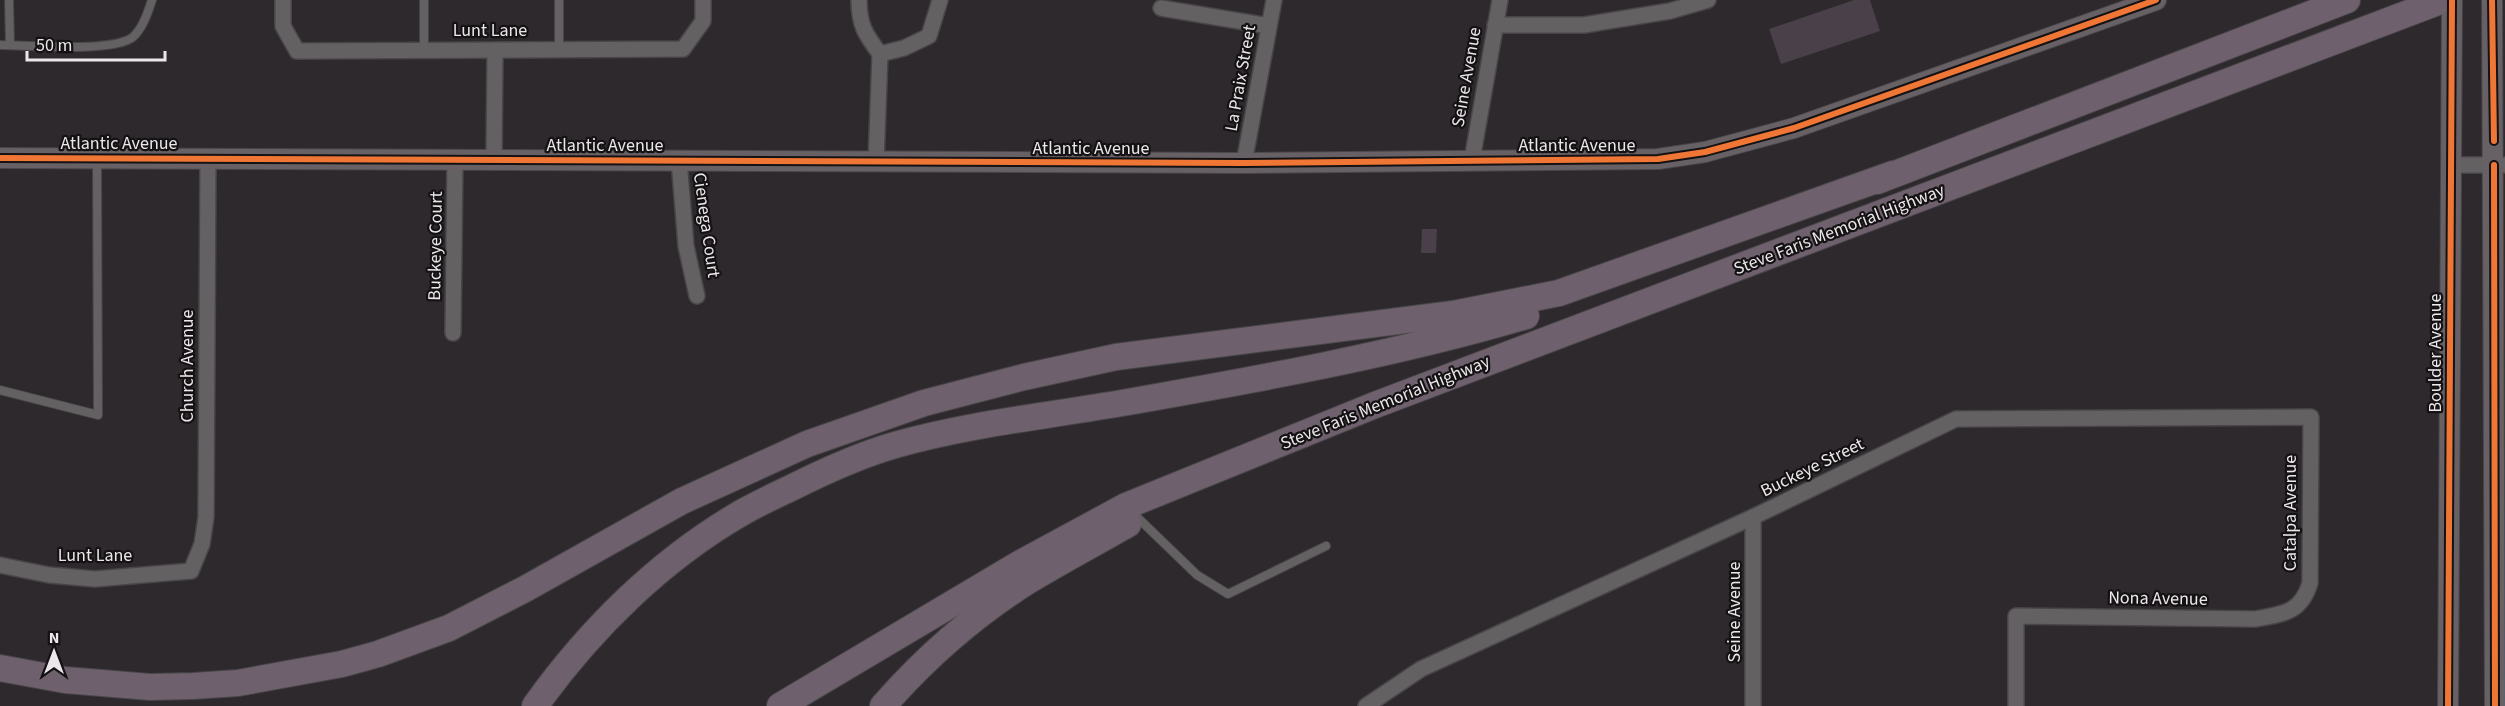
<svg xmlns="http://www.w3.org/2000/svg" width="2505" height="706" viewBox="0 0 2505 706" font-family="'Source Sans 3',sans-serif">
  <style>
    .building { fill: #4a4049 }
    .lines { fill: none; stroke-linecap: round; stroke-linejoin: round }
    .lane-casing { stroke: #484548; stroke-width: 10 }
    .street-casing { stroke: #484548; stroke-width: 18 }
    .secondary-casing { stroke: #484548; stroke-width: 22 }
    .highway-casing { stroke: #484548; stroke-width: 28 }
    .lane { stroke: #646163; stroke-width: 8 }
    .street { stroke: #646163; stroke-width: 15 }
    .secondary { stroke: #676166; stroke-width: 20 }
    .highway { stroke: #6e606c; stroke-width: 26 }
    .cycleway-casing { stroke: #151214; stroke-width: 10 }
    .cycleway { stroke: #f07635; stroke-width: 6 }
    .labels { text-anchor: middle; stroke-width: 4.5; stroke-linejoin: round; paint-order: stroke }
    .street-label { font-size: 18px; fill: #ebe7ea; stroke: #151214 }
  </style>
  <rect width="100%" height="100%" fill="#2d292c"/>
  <g class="building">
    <path d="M1854,0h16l10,31 -99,33 -12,-35z"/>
    <path d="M1422,229h15l-1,24h-15z"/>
  </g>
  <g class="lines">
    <defs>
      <g id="lane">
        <path d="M9,0l1,45"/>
        <path d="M0,45c28,0 113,8 133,-8 10,-9 15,-25 19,-37"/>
        <path d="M559,49v-49"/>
        <path d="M424,50v-50"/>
        <path d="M0,390l98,25 -1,-255"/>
        <path d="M1134,511l4,7 59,57 31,19 98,-48"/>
      </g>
      <g id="street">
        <path d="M283,0v26l14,25 386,-2 20,-28v-21"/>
        <path d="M859,0c0,25 6,34 21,54l24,-6 25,-12 11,-36"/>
        <path d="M1161,8l108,18"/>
        <path d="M1495,25h89l86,-14 38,-11"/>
        <path d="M494,160l1,-110"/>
        <path d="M679,160l7,86 11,50"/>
        <path d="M1472,160l28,-160"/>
        <path d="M876,162l4,-108"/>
        <path d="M1244,163l30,-163"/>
        <path d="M2451,165h54"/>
        <path d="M453,333l2,-174"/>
        <path d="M1753,517v189"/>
        <path d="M0,565l49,10 46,4 96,-8 11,-27 4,-27 2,-358"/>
        <path d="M1366,706l55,-37 332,-152 203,-98 355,-2 -1,166c-9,30 -27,31 -54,36l-240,-3v90"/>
      </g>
      <g id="secondary">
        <path d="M2492,0l3,706"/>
        <path d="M0,158l1244,5 414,-4 47,-7 89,-24 362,-128"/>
        <path d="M2448,706l4,-706"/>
      </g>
      <g id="highway">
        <path d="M1877,181l470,-181"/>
        <path d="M0,668l65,12 85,7 43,-1 45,-3 104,-19 36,-10 71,-26 76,-39 157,-88 125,-57 117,-41 100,-26 92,-20 337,-43 106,-21 334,-119"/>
        <path d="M535,706c55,-77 126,-147 208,-194 16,-9 33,-17 50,-25 32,-16 67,-32 102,-42 74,-21 151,-29 227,-42 136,-24 272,-48 404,-87"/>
        <path d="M780,706l239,-142 107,-58 249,-101 1068,-405"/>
        <path d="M883,706c42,-48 91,-91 145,-125 33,-20 67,-38 100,-57"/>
      </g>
    </defs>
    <use href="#lane" class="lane-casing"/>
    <use href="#street" class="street-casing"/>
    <use href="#secondary" class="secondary-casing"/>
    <use href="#highway" class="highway-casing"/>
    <use href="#lane" class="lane"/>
    <use href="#street" class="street"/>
    <use href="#secondary" class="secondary"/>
    <use href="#highway" class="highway"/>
    <defs>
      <g id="cycleway">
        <path d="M2492,0l2,141"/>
        <path d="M0,158l1244,5 414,-4 47,-7 89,-24 362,-128"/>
        <path d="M2494,165l1,541"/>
        <path d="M2448,706l4,-706"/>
      </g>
    </defs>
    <use href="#cycleway" class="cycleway-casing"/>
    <use href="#cycleway" class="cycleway"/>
  </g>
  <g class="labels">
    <g class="street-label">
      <text x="490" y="36">Lunt Lane</text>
      <text transform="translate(1466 77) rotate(-80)" y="6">Seine Avenue</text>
      <text transform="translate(1240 78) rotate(-80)" y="6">La Praix Street</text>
      <text x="119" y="149">Atlantic Avenue</text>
      <text x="605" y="151">Atlantic Avenue</text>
      <text x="1577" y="151">Atlantic Avenue</text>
      <text x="1091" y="154">Atlantic Avenue</text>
      <text transform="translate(707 225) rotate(82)" y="6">Cienega Court</text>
      <text transform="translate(1839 229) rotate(-21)" y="6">Steve Faris Memorial Highway</text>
      <text transform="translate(435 246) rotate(-89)" y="6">Buckeye Court</text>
      <text transform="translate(2435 353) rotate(-90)" y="6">Boulder Avenue</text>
      <text transform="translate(187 366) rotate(-90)" y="6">Church Avenue</text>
      <text transform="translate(1385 402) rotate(-22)" y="6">Steve Faris Memorial Highway</text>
      <text transform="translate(1812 467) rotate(-26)" y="6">Buckeye Street</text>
      <text transform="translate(2290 513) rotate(-90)" y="6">Catalpa Avenue</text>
      <text x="95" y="561">Lunt Lane</text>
      <text transform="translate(2158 598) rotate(1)" y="6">Nona Avenue</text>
      <text transform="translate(1734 612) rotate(-90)" y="6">Seine Avenue</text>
    </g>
  </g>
  <g transform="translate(54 652)" stroke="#151214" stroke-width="4.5" paint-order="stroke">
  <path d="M0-4.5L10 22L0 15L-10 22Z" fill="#ebe7ea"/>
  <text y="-9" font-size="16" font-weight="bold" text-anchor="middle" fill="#ebe7ea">N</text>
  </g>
  <path d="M27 51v9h138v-9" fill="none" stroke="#ebe7ea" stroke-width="3"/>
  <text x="36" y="51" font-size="18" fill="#ebe7ea" stroke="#151214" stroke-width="4.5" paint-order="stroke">50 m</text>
</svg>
